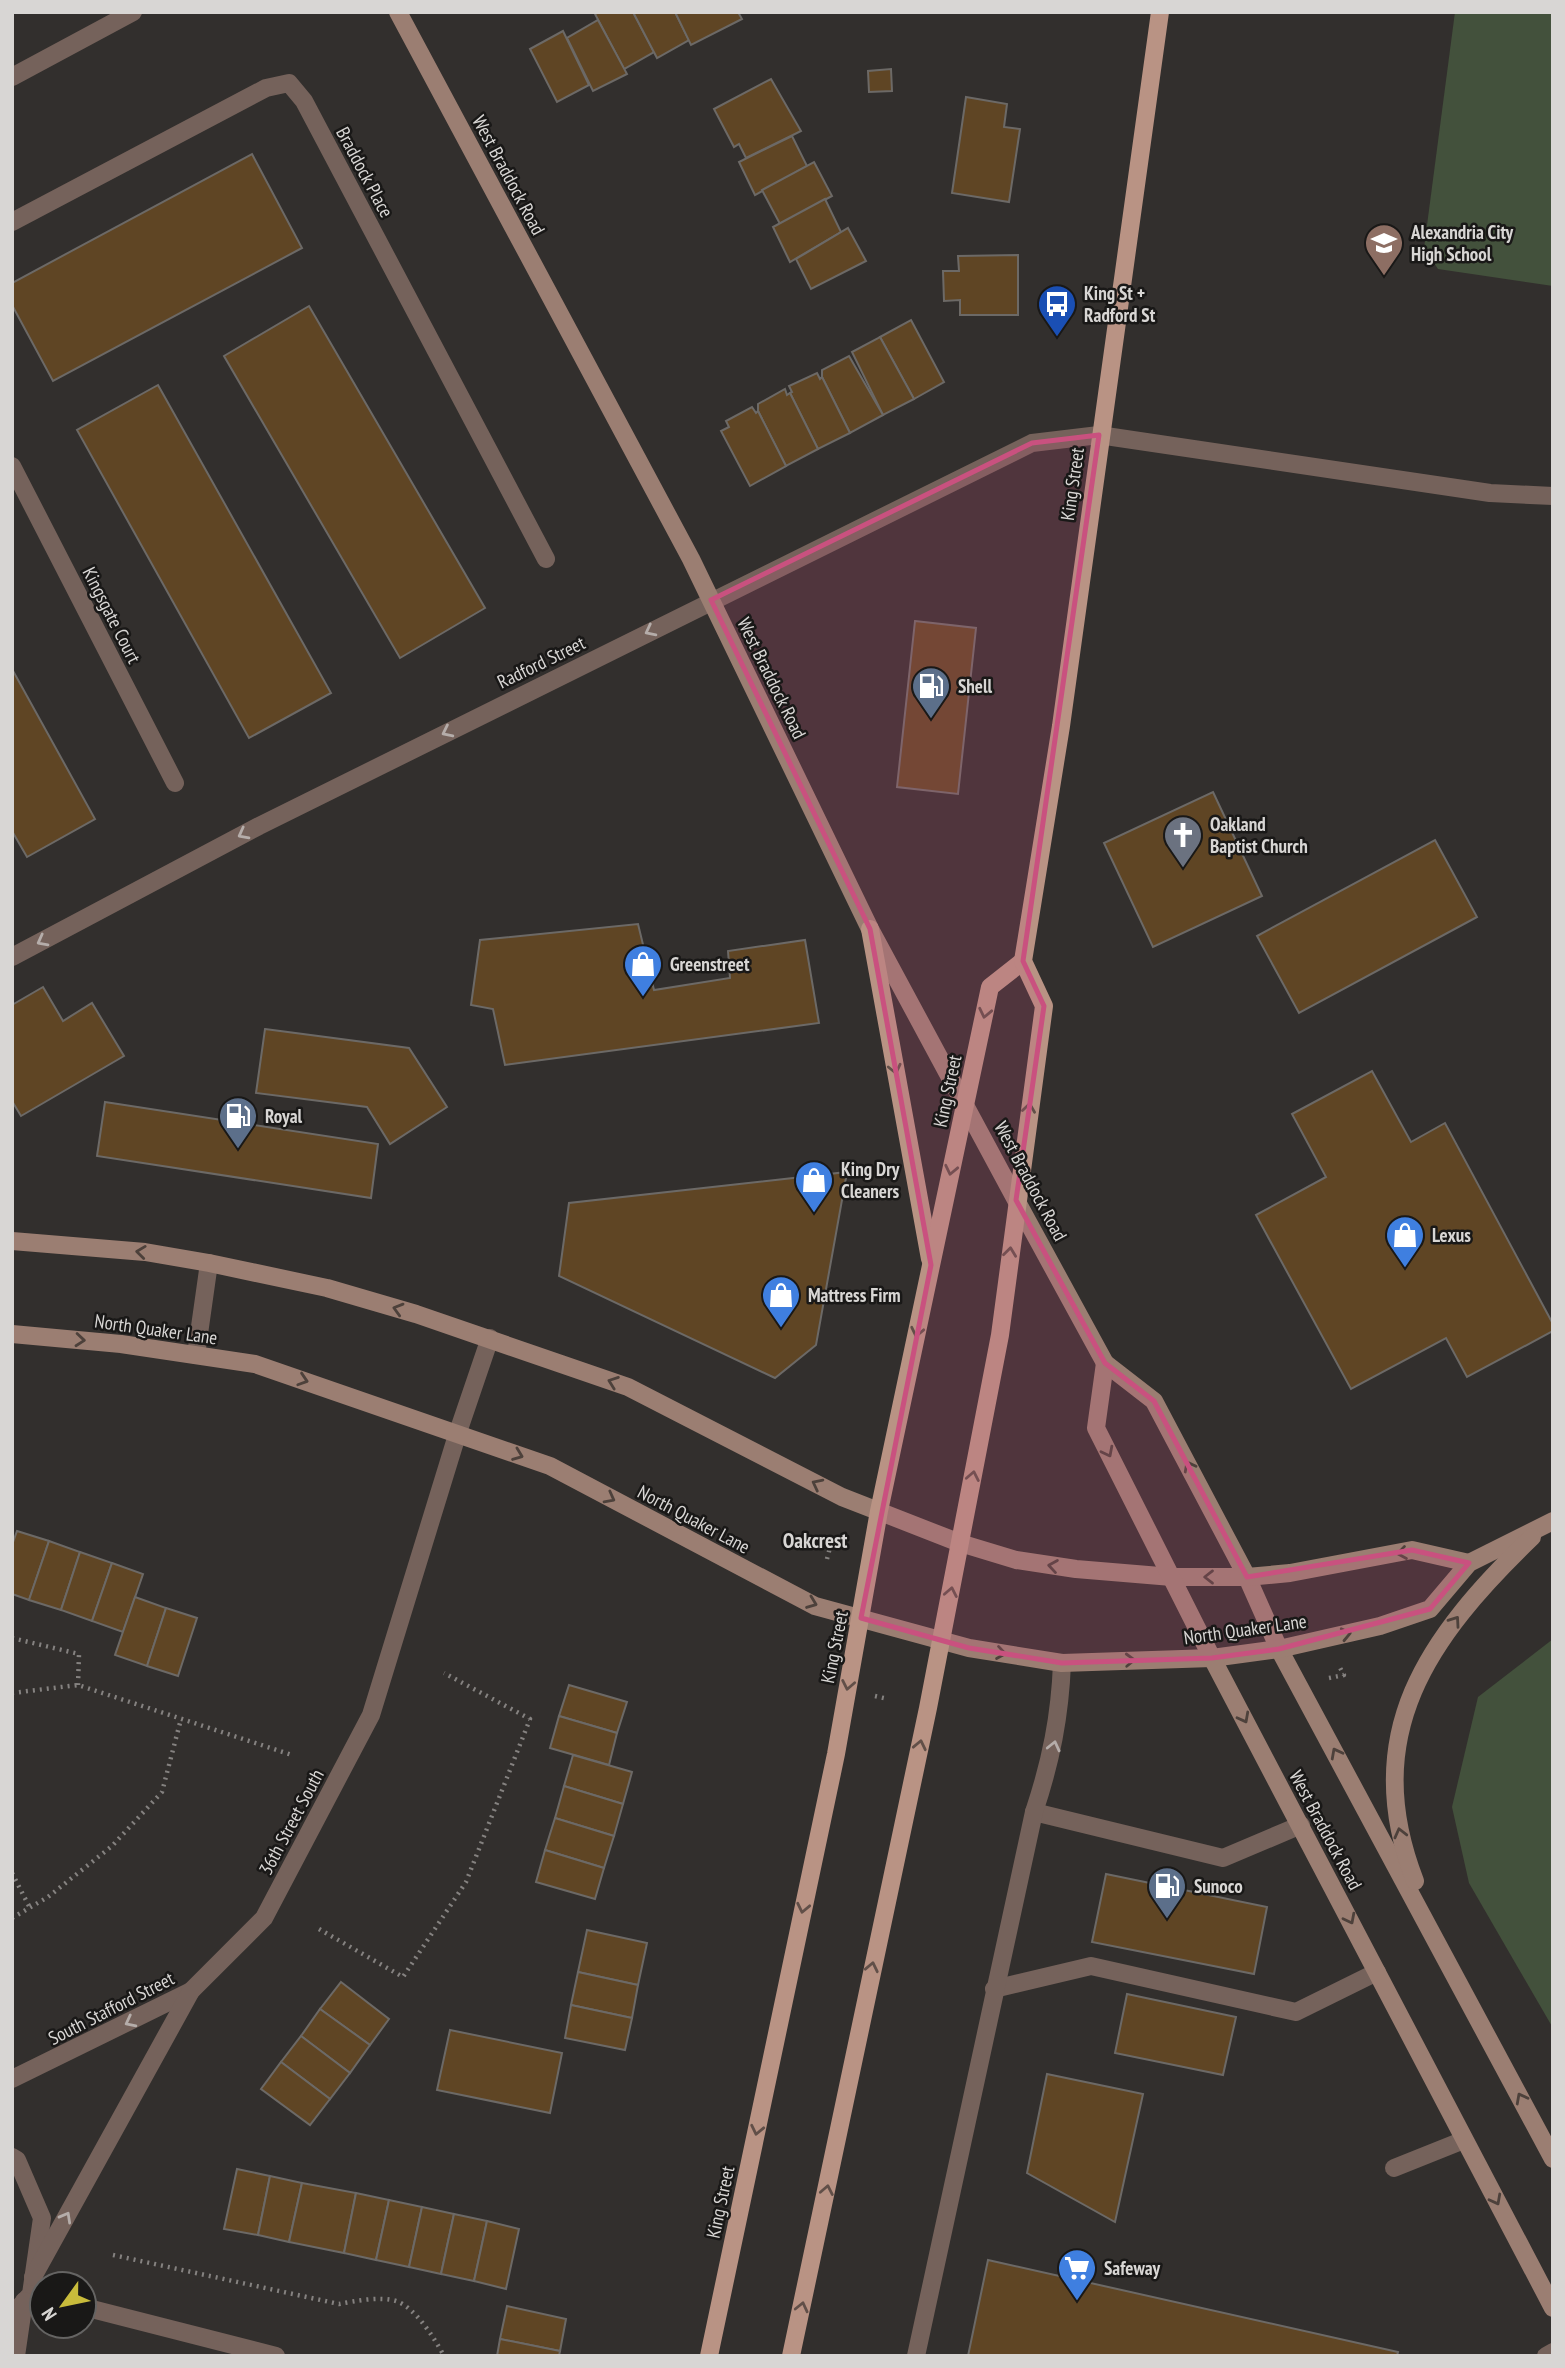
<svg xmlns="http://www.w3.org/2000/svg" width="1565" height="2368" viewBox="0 0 1565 2368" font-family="'PT Sans Narrow',sans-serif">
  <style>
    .green { fill: #43513c }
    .building { fill: #5f4524; stroke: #6c6966; stroke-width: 2 }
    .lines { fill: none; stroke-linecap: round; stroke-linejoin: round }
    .path { stroke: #858280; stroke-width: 4.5; stroke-dasharray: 2 5; stroke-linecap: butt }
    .lane { stroke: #75625b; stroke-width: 18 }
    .street { stroke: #75625b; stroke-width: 18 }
    .secondary { stroke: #9b7e72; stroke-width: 18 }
    .primary { stroke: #b99384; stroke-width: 18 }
    .oneway { stroke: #b5adaa }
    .oneway2 { stroke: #614f48 }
    .oneway3 { stroke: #4d413b }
    .marked { fill: #c9517f; fill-opacity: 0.2; stroke: #c9517f; stroke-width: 5; stroke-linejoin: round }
    .labels { text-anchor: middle; stroke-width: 5; stroke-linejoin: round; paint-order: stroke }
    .street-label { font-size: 19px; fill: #d8d6d4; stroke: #191817 }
    .poi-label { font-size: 19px; font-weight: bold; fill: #d8d6d4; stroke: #191817; text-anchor: start }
    .neighbourhood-label { font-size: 21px; font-weight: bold; fill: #d8d6d4; stroke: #191817 }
  </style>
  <rect width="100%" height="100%" fill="#322f2d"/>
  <g class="green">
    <path d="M1455,12h98v274l-115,-17 -14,-21z"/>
    <path d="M1553,1639v389l-84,-145 -17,-76 26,-110z"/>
  </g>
  <g class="building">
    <path d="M599,12h34l21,40 -30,17 -29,-55z"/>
    <path d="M633,12h42l14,28 -32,18z"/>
    <path d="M675,12h63l4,7 -51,26z"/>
    <path d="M598,20l29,54 -34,17 -26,-53z"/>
    <path d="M563,31l26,54 -32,17 -27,-53z"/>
    <path d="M891,69l1,22 -23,1 -1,-21z"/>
    <path d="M771,79l30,52 -55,27 -7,-14 -5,3 -20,-38z"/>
    <path d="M966,97l41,7 -3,23 16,2 -11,73 -57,-9z"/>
    <path d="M792,136l15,30 -52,29 -16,-33z"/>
    <path d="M252,154l50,94 -249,133 -41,-76v-22z"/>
    <path d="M814,162l18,34 -52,28 -18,-34z"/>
    <path d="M825,199l16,33 -51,30 -17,-35z"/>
    <path d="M848,228l18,33 -55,28 -15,-30z"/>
    <path d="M1018,255v60h-58v-15l-16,1 -1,-30h16l-1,-15z"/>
    <path d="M309,306l176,302 -85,50 -176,-302z"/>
    <path d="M911,320l33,62 -30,17 -34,-62z"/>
    <path d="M880,337l34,62 -31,16 -31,-63z"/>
    <path d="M849,356l34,59 -33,18 -28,-56v-7z"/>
    <path d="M817,373l3,6 2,-2 28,56 -32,16 -28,-56 2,-1 -3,-6z"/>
    <path d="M158,385l173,308 -82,45 -172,-308z"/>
    <path d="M785,389l2,6 3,-2 28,56 -32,17 -28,-55v-7z"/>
    <path d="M752,407l4,6 2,-2 28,55 -36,20 -29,-55 8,-4 -3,-6z"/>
    <path d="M915,621l61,7 -18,166 -61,-7z"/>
    <path d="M12,669l83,150 -68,38 -15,-26z"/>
    <path d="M1213,792l49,104 -109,51 -49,-104z"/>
    <path d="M1435,840l42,77 -178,96 -42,-77z"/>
    <path d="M638,924l16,66 76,-12 -2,-27 77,-11 14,83 -314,42 -12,-56 -22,-4 9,-65z"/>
    <path d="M43,987l20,34 29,-18 32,53 -103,60 -9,-15v-96z"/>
    <path d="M265,1029l144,19 38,59 -57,37 -23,-37 -111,-14z"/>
    <path d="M1372,1071l39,71 34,-19 108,201v7l-86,46 -21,-39 -95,51 -95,-174 70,-38 -34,-63z"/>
    <path d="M105,1102l273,42 -7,54 -274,-42z"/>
    <path d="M847,1172l-31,173 -41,33 -216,-102 10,-73z"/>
    <path d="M17,1531l32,10 -20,59 -17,-6v-49z"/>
    <path d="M49,1541l31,11 -19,58 -32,-10z"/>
    <path d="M80,1552l32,11 -20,58 -31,-11z"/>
    <path d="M112,1563l31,11 -20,58 -31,-11z"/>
    <path d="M135,1597l31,11 -19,58 -32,-11z"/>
    <path d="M166,1608l31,10 -19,58 -31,-10z"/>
    <path d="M569,1685l58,17 -10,31 -58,-17z"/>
    <path d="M559,1716l58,17 -8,32 -59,-17z"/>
    <path d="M573,1755l59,17 -9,32 -59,-18z"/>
    <path d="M564,1786l59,18 -9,32 -59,-18z"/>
    <path d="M555,1818l59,18 -10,32 -59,-18z"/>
    <path d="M545,1850l59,18 -9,31 -59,-17z"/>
    <path d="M1106,1874l161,33 -13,67 -162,-32z"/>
    <path d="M587,1930l60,13 -9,42 -60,-13z"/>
    <path d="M578,1972l60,13 -6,33 -61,-13z"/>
    <path d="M341,1982l48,37 -19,26 -50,-36z"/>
    <path d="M1127,1994l109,23 -13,58 -108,-22z"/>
    <path d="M571,2005l61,13 -7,32 -60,-12z"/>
    <path d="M320,2009l50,36 -20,28 -49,-37z"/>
    <path d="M450,2030l112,23 -12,60 -113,-23z"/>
    <path d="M301,2036l49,37 -20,26 -49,-37z"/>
    <path d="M281,2062l49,37 -20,26 -49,-36z"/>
    <path d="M1047,2074l96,20 -28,128 -88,-49z"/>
    <path d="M237,2169l33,7 -12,59 -34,-6z"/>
    <path d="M270,2176l32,7 -13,59 -31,-7z"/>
    <path d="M302,2183l54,10 -12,60 -55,-11z"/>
    <path d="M356,2193l33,7 -13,60 -32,-7z"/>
    <path d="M389,2200l33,7 -13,60 -33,-7z"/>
    <path d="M422,2207l32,7 -13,60 -32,-7z"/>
    <path d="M454,2214l33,7 -13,60 -33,-7z"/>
    <path d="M487,2221l32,8 -13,60 -32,-8z"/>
    <path d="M988,2260l410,92 -1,4h-429z"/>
    <path d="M507,2306l59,13 -6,32 -60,-12z"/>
    <path d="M500,2339l60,12 -1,5h-62z"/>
  </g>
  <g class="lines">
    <g class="path">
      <path d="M827,1559l7,-27"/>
      <path d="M12,1638l67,16 -1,31"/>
      <path d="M1329,1678l15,-3 -5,-9"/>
      <path d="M12,1693l66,-8 214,70"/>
      <path d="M875,1696l13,3"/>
      <path d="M12,1873l18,35"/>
      <path d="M12,1918l36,-21 64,-51 50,-54 19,-73"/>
      <path d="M319,1929l84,48 63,-95 64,-163 -86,-46"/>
      <path d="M113,2255l226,49c16,-3 41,-8 57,-3 19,6 39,38 48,55"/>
    </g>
    <g class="lane">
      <path d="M12,222l254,-134 23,-5 15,18 242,458"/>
      <path d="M1099,435l391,58 63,3"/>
      <path d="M12,466l163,317"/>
      <path d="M196,1355l13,-92"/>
      <path d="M1034,1812l189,46 78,-33"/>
      <path d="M994,1989l97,-23 205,46 81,-40"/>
      <path d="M1394,2168l70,-28"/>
      <path d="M84,2307l192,49"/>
      <path d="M1546,2356l7,-4"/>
    </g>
    <g class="street">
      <path d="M12,77l121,-65"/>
      <path d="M12,957l247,-131 773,-383 67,-8"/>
      <path d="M12,2079l179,-88"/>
      <path d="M12,2157l5,3 25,58 -11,76 -19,21"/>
      <path d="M33,2277l158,-286 73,-73 107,-203 87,-283 32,-94"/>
      <path d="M16,2356l8,-55"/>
      <path d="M916,2356l118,-544c17,-51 26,-96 28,-149"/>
    </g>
    <g class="secondary">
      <path d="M398,12l293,547 179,370 146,271 89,163 49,38 93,176 32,72 274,510"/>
      <path d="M12,1241l133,11 64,11 118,25 89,26 212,73 214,110 118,46 56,17 60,9 96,8h75l43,-4 122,-23 57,13"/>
      <path d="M12,1334l109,10 134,20 295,102 265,140 154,42 93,15 150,-5 67,-9 101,-23 50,-17 39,-46 84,-42"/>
      <path d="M1105,1363l-9,65 116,230 341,650"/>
      <path d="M1415,1881c-57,-147 13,-244 117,-344"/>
    </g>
    <g class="primary">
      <path d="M870,929l60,330"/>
      <path d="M709,2356l127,-602 43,-243 111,-524 33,-26"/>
      <path d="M791,2356l137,-648 72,-373 44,-329 -21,-45 38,-235 99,-714"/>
    </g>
  </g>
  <defs><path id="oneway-chevron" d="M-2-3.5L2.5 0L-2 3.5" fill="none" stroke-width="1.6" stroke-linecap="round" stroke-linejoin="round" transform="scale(1.75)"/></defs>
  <g class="oneway">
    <use href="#oneway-chevron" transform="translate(650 631) rotate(153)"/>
    <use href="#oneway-chevron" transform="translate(447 732) rotate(154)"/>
    <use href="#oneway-chevron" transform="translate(243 834) rotate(152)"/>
    <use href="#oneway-chevron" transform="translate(42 941) rotate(152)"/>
    <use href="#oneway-chevron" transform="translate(1054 1746) rotate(-77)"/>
    <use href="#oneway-chevron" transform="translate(130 2022) rotate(153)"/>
    <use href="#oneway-chevron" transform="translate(66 2217) rotate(-61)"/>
  </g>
  <g class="oneway2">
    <use href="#oneway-chevron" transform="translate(985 1013) rotate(102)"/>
    <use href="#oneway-chevron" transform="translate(895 1069) rotate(77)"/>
    <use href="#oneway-chevron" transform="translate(1029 1108) rotate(-82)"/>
    <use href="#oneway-chevron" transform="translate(951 1170) rotate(102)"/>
    <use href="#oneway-chevron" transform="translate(1010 1252) rotate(-83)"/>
    <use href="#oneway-chevron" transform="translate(917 1332) rotate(102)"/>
    <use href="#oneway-chevron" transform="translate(973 1476) rotate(-79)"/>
    <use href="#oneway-chevron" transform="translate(951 1592) rotate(-79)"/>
    <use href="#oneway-chevron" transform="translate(848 1685) rotate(101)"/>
    <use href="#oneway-chevron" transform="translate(920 1745) rotate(-78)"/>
    <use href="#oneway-chevron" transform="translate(803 1908) rotate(102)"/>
    <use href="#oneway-chevron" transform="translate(872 1967) rotate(-78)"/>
    <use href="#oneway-chevron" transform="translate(757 2130) rotate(102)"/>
    <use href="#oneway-chevron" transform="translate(827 2190) rotate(-79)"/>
    <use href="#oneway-chevron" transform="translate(802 2307) rotate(-77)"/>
  </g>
  <g class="oneway3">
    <use href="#oneway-chevron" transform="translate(141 1252) rotate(-173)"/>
    <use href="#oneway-chevron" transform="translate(398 1309) rotate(-164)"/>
    <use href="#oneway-chevron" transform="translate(80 1340) rotate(5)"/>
    <use href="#oneway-chevron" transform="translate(303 1380) rotate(18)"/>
    <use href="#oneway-chevron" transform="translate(613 1382) rotate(-160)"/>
    <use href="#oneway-chevron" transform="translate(1108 1452) rotate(63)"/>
    <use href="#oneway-chevron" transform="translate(518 1455) rotate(21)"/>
    <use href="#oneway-chevron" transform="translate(1189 1466) rotate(-118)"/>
    <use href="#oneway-chevron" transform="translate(817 1484) rotate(-153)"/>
    <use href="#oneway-chevron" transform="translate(610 1498) rotate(28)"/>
    <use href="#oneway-chevron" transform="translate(1402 1553) rotate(171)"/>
    <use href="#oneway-chevron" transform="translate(1053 1566) rotate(-171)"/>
    <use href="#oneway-chevron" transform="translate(1209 1577) rotate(-180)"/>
    <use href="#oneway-chevron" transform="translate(812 1603) rotate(21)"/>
    <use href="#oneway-chevron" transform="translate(1455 1621) rotate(-55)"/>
    <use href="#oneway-chevron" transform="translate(1346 1634) rotate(-13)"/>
    <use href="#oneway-chevron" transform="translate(1001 1653) rotate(9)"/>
    <use href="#oneway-chevron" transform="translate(1130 1660) rotate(-2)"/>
    <use href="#oneway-chevron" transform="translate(1244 1718) rotate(62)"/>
    <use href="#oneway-chevron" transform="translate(1336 1753) rotate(-118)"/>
    <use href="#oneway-chevron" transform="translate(1400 1833) rotate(-104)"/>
    <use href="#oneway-chevron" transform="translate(1350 1919) rotate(63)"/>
    <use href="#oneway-chevron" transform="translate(1521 2098) rotate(-118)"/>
    <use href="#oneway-chevron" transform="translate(1496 2200) rotate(62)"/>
  </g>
  <path class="marked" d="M1099,435l-76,526 21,45 -28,194 89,163 49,38 93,176 165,-27 57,13 -39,46 -151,40 -67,9 -150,5 -93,-15 -108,-30 70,-353 -61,-336 -159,-329 321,-157z"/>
  <defs>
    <symbol id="school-pin" viewBox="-11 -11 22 30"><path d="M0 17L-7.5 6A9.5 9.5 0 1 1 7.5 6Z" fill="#8d6e63" stroke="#191817"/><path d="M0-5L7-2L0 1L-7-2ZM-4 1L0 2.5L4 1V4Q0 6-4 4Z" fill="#fff"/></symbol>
    <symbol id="bus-pin" viewBox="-11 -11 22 30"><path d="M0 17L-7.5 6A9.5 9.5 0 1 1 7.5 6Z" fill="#1a4fb4" stroke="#191817"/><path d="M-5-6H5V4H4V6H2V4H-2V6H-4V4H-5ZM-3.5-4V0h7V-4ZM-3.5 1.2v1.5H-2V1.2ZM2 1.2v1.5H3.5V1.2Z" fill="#fff"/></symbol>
    <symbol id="fuel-pin" viewBox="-11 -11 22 30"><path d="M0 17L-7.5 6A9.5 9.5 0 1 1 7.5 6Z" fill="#5c6f8a" stroke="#191817"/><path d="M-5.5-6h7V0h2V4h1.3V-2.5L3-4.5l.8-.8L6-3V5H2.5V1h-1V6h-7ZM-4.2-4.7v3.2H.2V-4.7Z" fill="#fff"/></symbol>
    <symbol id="church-pin" viewBox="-11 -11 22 30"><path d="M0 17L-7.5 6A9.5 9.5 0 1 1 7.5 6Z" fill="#6b7280" stroke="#191817"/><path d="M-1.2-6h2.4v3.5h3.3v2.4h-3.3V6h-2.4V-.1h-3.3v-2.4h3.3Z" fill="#fff"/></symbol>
    <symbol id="shop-pin" viewBox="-11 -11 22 30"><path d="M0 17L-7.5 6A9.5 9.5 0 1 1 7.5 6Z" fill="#3f7fe0" stroke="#191817"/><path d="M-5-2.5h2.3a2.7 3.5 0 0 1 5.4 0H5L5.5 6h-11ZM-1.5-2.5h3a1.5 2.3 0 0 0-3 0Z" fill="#fff"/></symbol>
    <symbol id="supermarket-pin" viewBox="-11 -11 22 30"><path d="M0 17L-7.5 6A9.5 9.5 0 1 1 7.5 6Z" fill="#3f7fe0" stroke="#191817"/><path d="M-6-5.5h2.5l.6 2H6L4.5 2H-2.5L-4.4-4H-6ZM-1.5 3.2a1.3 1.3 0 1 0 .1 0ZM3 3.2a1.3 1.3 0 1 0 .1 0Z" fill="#fff"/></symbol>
  </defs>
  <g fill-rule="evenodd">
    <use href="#school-pin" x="1362" y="221" width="44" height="60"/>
    <use href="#bus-pin" x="1035" y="282" width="44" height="60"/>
    <use href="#fuel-pin" x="909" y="664" width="44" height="60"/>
    <use href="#church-pin" x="1161" y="813" width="44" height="60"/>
    <use href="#shop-pin" x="621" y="942" width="44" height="60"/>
    <use href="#fuel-pin" x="216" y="1094" width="44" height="60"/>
    <use href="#shop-pin" x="792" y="1158" width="44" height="60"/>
    <use href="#shop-pin" x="1383" y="1213" width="44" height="60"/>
    <use href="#shop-pin" x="759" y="1273" width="44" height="60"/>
    <use href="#fuel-pin" x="1145" y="1864" width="44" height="60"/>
    <use href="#supermarket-pin" x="1055" y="2246" width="44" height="60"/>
  </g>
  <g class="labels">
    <g class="street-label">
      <text transform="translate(365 172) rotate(62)" y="7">Braddock Place</text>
      <text transform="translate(509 175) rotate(62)" y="7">West Braddock Road</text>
      <text transform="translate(1072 484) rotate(-82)" y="7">King Street</text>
      <text transform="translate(112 615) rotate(63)" y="7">Kingsgate Court</text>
      <text transform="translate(541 662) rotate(-26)" y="7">Radford Street</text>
      <text transform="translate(772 678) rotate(64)" y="7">West Braddock Road</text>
      <text transform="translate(947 1091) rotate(-78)" y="7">King Street</text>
      <text transform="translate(1031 1181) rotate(62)" y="7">West Braddock Road</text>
      <text transform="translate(156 1329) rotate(8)" y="7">North Quaker Lane</text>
      <text transform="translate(694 1519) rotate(28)" y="7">North Quaker Lane</text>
      <text transform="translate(1245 1629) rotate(-8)" y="7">North Quaker Lane</text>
      <text transform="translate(834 1647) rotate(-79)" y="7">King Street</text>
      <text transform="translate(291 1822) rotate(-62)" y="7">36th Street South</text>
      <text transform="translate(1326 1830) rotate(62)" y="7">West Braddock Road</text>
      <text transform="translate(111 2008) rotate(-27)" y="7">South Stafford Street</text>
      <text transform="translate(720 2202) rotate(-78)" y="7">King Street</text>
    </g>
    <g class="poi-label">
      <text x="1411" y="239">Alexandria City<tspan x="1411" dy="22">High School</tspan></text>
      <text x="1084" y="300">King St +<tspan x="1084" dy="22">Radford St</tspan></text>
      <text x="958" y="693">Shell</text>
      <text x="1210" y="831">Oakland<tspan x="1210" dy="22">Baptist Church</tspan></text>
      <text x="670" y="971">Greenstreet</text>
      <text x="265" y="1123">Royal</text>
      <text x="841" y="1176">King Dry<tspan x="841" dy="22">Cleaners</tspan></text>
      <text x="1432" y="1242">Lexus</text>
      <text x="808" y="1302">Mattress Firm</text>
      <text x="1194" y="1893">Sunoco</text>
      <text x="1104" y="2275">Safeway</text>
    </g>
    <g class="neighbourhood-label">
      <text x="815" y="1548">Oakcrest</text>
    </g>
  </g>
  <rect width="1565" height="2368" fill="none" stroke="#d8d6d4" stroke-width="28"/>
  <g transform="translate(63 2305) rotate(237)"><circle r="33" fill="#191817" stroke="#656463" stroke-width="2"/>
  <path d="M0-5L12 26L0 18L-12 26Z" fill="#c8bb3b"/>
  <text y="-10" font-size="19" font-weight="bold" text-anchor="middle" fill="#d8d6d4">N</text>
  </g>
</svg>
